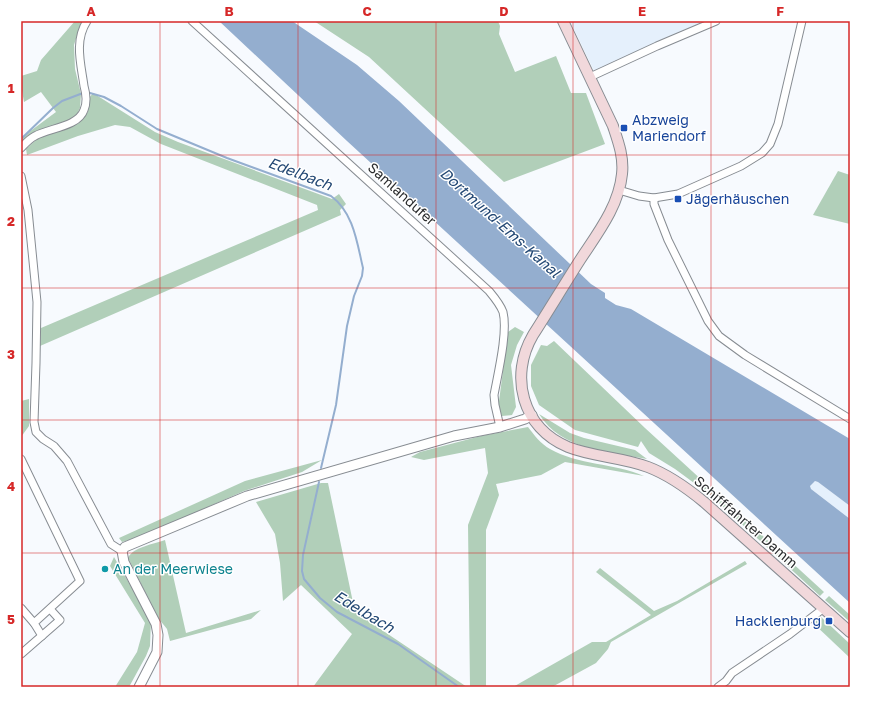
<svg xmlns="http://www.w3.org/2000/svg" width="871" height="708" viewBox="0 0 871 708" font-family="'Golos Text',sans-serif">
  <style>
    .built { fill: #e5f0fc }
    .green { fill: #b1cfb9 }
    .water { fill: #94aecf }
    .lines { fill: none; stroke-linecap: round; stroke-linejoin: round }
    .stream { stroke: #94aecf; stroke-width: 2 }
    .minor-casing { stroke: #878c92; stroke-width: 9 }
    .tertiary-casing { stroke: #878c92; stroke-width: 11 }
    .secondary-casing { stroke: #878c92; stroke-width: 12 }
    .minor { stroke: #fff; stroke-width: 7 }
    .tertiary { stroke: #fff; stroke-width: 9 }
    .secondary { stroke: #f1d8db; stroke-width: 10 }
    .grid { fill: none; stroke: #d62828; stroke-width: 1; stroke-opacity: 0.55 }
    .transit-dot { fill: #1a4fb4; stroke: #fff; stroke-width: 1.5 }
    .culture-dot { fill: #0f9aa8; stroke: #fff; stroke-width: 1.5 }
    .labels { text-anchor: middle; stroke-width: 3; stroke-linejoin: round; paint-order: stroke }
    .transit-label { font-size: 14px; fill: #164399; stroke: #fff; text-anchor: start }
    .street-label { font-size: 14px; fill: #2b2d2f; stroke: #fff }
    .culture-label { font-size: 14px; fill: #0d838f; stroke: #fff; text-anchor: start }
    .water-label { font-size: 15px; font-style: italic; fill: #234874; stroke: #fff }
    .neatline { fill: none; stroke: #d62828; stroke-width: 1.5 }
    .grid-label { font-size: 13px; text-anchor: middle; font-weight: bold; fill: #d62828 }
  </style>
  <rect width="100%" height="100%" fill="#f7fafe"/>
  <g class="built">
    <path d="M570,21h135l-111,50z"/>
    <path d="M815,481l3,1 32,24v13l-39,-30 -1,-3z"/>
  </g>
  <g class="green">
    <path d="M75,21h8l-3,5 -6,19 1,24 6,25 -1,14 -5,10 -54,26v-6l35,-26 -15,-20 -17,10 -3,-17v-9l16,-5 4,-11z"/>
    <path d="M314,21h184l2,5 -1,8 16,38 41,-16 15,37h15l19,51 -101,38 -135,-125z"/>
    <path d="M93,93l62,39 23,10 154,57 7,-5 7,10 -6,6 1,5 -301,131 1,-18 277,-118 -1,-5 -156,-61 -31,-17 -15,-2 -37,11 -51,19 -1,-6 11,-10 42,-16 9,-11 1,-14z"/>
    <path d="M838,171l12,4v49l-37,-9z"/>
    <path d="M515,327l9,5 -7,13 -6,20 5,42 -4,8 -10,1 -4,-7 10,-77z"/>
    <path d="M554,341l91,87 179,164 -4,4 -111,-102 -34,-25 -26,-16 -8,-12 -3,6 -63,-17 -36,-25 -8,-19v-21l10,-20 6,1z"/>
    <path d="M29,399v27l-8,11v-36z"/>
    <path d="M539,414l31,19 14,5 51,12 12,9c-38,-7 -86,-9 -108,-45z"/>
    <path d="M528,427c6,8 13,17 22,22 28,16 64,14 94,27l-79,-14 -24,13 -45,9 3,11 -13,35v157h-16l-2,-162 20,-52 -3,-25 -61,12 -13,-3 9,-5 61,-16z"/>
    <path d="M322,460l-20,12 -58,19 -104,46 -18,5 -3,-4 126,-57z"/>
    <path d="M321,483h7l27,129 112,75h-154l39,-53 -51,-49 -18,16 -3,-38 -5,-29 -19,-32z"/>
    <path d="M165,540l21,93 75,-23 -10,9 -81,22 -3,-12 -8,-10 -31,-61c5,-11 26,-14 37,-18z"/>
    <path d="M114,557l37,64 -1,25 -4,10 -17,31h-14l22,-35 8,-29 -35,-57z"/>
    <path d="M745,561l2,3 -136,78 -3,7 -12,14 -44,24h-39l79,-45h14l45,-27 -55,-43 4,-4 54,43 23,-10z"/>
    <path d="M829,596l21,19v7l-25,-22z"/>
    <path d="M820,616l30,28v14l-37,-35z"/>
  </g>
  <path class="water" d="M219,21h73l65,44 42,36 192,183 14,9v5l11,7 15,4 219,130v67l-32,-24 -3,-1 -5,5 1,3 39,30v84l-503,-462z"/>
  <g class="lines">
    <g class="stream">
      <path d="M90,93l14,4 17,9 36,23 70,29 104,38c23,17 26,47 32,72l-1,8 -8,20 -7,30 -11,79 -15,63"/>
      <path d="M21,139l32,-31 9,-7 21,-8"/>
      <path d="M319,482l-16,73 -1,16 2,8 16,19 17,14 61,32 61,43"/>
    </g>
    <defs>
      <g id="minor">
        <path d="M192,21l297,270c5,6 11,13 14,21 5,20 -5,61 -9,83l1,10 5,22"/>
        <path d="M590,77l67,-31 59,-25"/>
        <path d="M21,148c4,-4 8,-9 14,-12 14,-8 43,-9 49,-26 3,-7 2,-17 0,-24 -3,-22 -10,-45 3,-65"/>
        <path d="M21,176l7,34 9,92 -1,61 -2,59 2,10 7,7 11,7 13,15 44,83 11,7"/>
        <path d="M619,190l20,6 15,2 24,-4 63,-28 21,-13 8,-9 8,-20 24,-103"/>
        <path d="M654,198v6l14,36 40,81 11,15 26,19 105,64"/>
        <path d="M21,459l59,122 -46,42 8,13"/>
        <path d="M21,608l13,15"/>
        <path d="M21,654l39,-34 -10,-11"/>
        <path d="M718,687l8,-6 6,-8 58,-39 34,-26"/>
      </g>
      <path id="tertiary" d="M139,687l18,-35 1,-17 -2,-11 -32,-62 -2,-11 3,-4 122,-51 207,-60 46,-9 25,-8 7,-4"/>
      <path id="secondary" d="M563,21l50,105c5,15 11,31 9,48 -3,32 -25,60 -42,86 -16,25 -31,50 -47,75 -24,41 -11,93 35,112 25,10 54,10 80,20 21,8 39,21 56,35l146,130"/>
    </defs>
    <use href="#minor" class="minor-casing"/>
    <use href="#tertiary" class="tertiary-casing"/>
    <use href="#secondary" class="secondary-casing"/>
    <use href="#minor" class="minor"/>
    <use href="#tertiary" class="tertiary"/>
    <use href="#secondary" class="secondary"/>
  </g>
  <path class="grid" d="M160,21v666M298,21v666M436,21v666M573,21v666M711,21v666M21,155h829M21,288h829M21,420h829M21,553h829"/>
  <g class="transit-dot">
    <rect x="620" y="124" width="8" height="8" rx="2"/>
    <rect x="674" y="195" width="8" height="8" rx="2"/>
    <rect x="825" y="617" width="8" height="8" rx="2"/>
  </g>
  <circle class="culture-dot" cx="105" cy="569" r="4"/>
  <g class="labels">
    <g class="transit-label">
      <text x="632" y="125">Abzweig<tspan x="632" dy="16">Mariendorf</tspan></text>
      <text x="686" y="204">Jägerhäuschen</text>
      <text x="821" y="626" text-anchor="end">Hacklenburg</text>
    </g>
    <g class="street-label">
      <text transform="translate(402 194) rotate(42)" y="5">Samlandufer</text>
      <text transform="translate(746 522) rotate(41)" y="5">Schifffahrter Damm</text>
    </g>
    <g class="culture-label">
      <text x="113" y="574">An der Meerwiese</text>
    </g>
    <g class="water-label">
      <text transform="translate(300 174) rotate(21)" y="5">Edelbach</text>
      <text transform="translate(500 223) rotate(42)" y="5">Dortmund-Ems-Kanal</text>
      <text transform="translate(364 612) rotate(31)" y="5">Edelbach</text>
    </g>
  </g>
  <rect width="871" height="708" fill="none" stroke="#ffffff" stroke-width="44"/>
  <rect x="22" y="22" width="827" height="664" class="neatline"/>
  <g class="grid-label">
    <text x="91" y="16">A</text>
    <text x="229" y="16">B</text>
    <text x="367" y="16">C</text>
    <text x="504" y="16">D</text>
    <text x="642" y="16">E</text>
    <text x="780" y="16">F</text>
    <text x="11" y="93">1</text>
    <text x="11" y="226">2</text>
    <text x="11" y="359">3</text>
    <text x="11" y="491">4</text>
    <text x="11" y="624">5</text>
  </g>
</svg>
